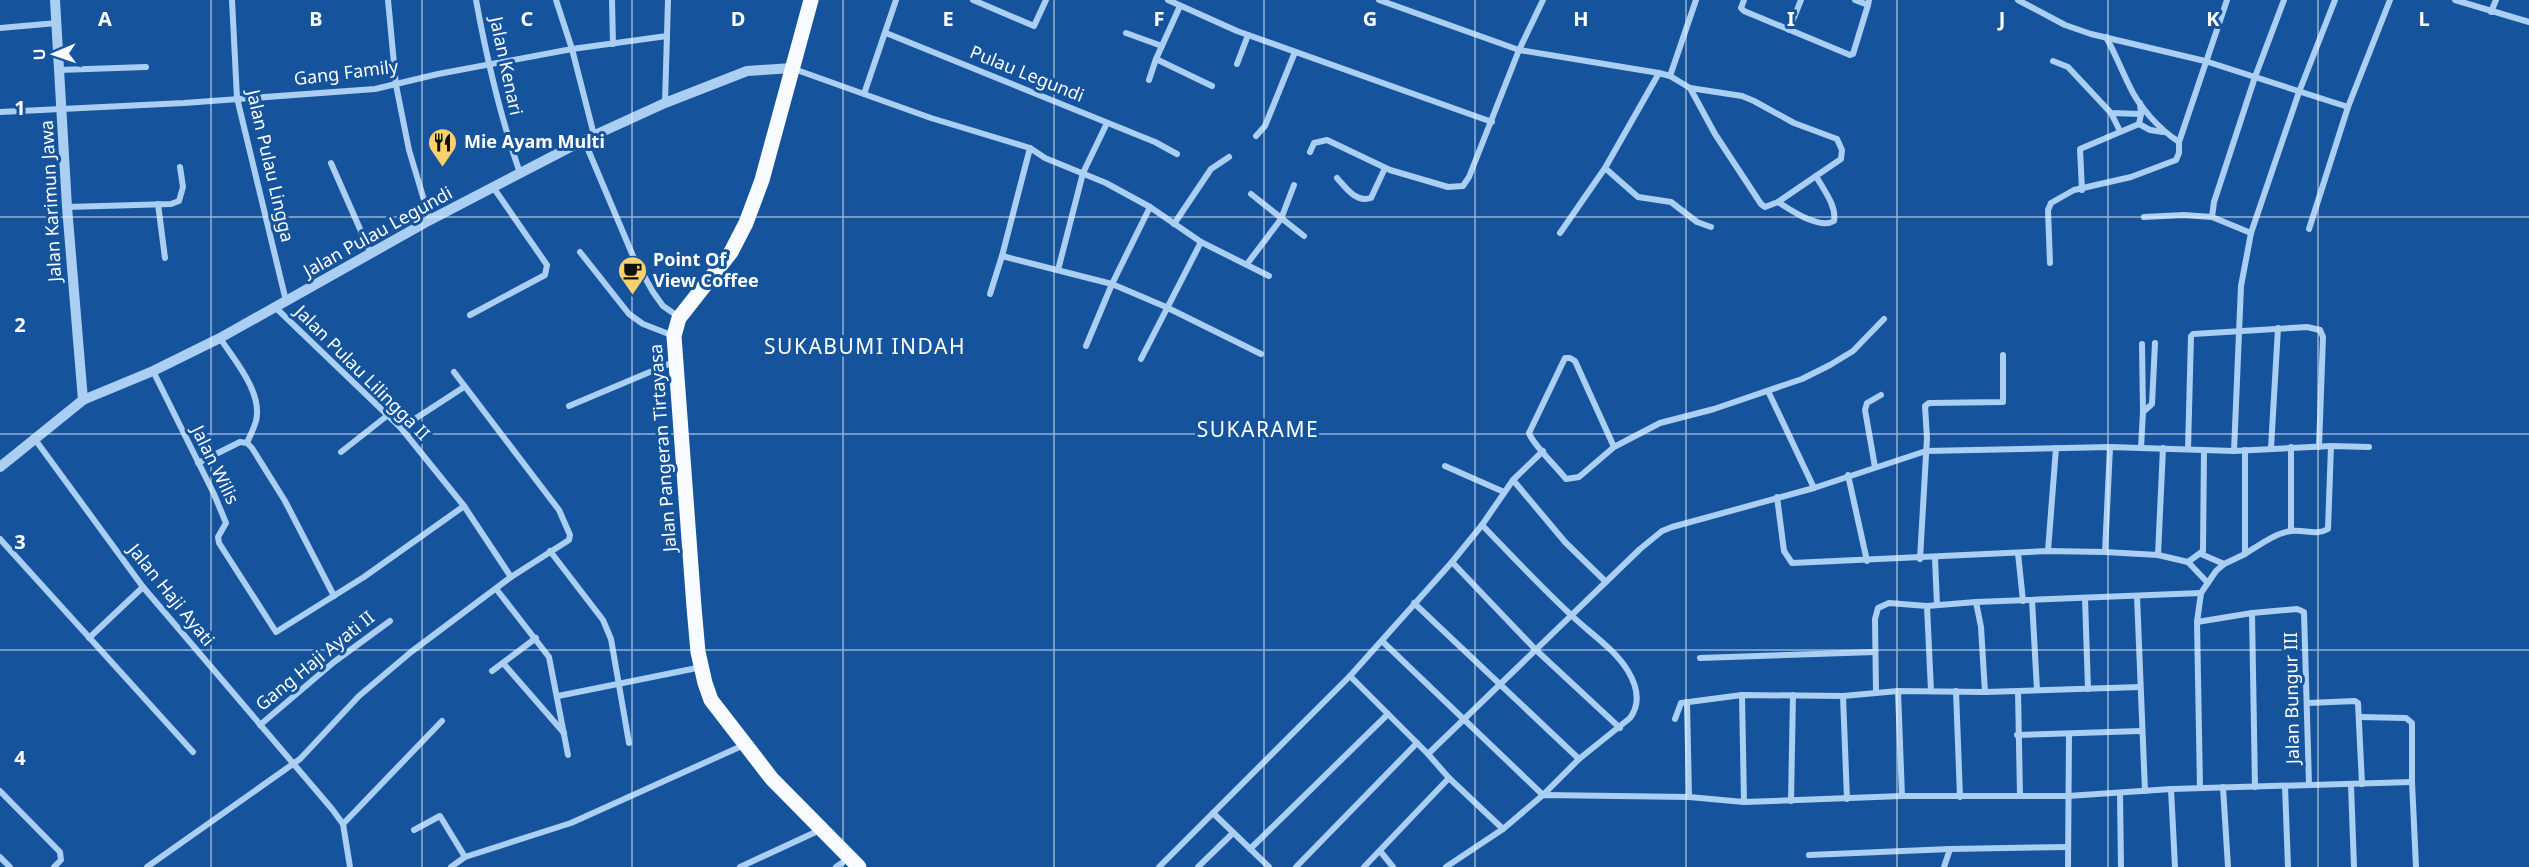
<svg xmlns="http://www.w3.org/2000/svg" width="2529" height="867" viewBox="0 0 2529 867" font-family="'Noto Sans',sans-serif">
  <style>
    .lines { fill: none; stroke-linecap: round; stroke-linejoin: round }
    .minor { stroke: #abcef3; stroke-width: 6 }
    .tertiary { stroke: #abcef3; stroke-width: 10 }
    .primary { stroke: #f7faff; stroke-width: 15 }
    .grid { fill: none; stroke: #fff; stroke-width: 1.5; stroke-opacity: 0.55 }
    .labels { text-anchor: middle; stroke-width: 6; stroke-linejoin: round; paint-order: stroke }
    .street-label { font-size: 18px; fill: #fff; stroke: #15549d }
    .poi-label { font-size: 18px; font-weight: bold; fill: #fff; stroke: #15549d; text-anchor: start }
    .quarter-label { font-size: 21px; letter-spacing: 1.5px; fill: #fff; stroke: #15549d }
    .grid-label { font-size: 20px; text-anchor: middle; font-weight: bold; fill: #fff; stroke: #15549d; stroke-width: 6; stroke-linejoin: round; paint-order: stroke }
  </style>
  <rect width="100%" height="100%" fill="#15549d"/>
  <g class="lines">
    <g class="minor">
      <path d="M232,0l5,98 49,203"/>
      <path d="M388,0l8,85 13,65 21,70"/>
      <path d="M476,0c11,60 24,116 44,173"/>
      <path d="M556,0l16,49 22,86"/>
      <path d="M612,0l1,44"/>
      <path d="M973,0l61,26 12,-26"/>
      <path d="M1168,0l69,31 255,91"/>
      <path d="M1379,0l140,50 140,23 11,3 20,12 52,8 12,5 40,22 43,16 5,11 -1,9 -63,43"/>
      <path d="M1744,0l-3,8 3,3 106,44 3,-1 15,-49"/>
      <path d="M1855,0l13,5 1,-5"/>
      <path d="M2018,0l47,25 26,9 114,27 143,46"/>
      <path d="M2455,0l74,22"/>
      <path d="M2491,12l5,-12"/>
      <path d="M0,28l57,-5"/>
      <path d="M1789,30l12,-30"/>
      <path d="M886,33l269,109 22,12"/>
      <path d="M1126,33l36,13"/>
      <path d="M2106,37c9,16 15,32 23,48 10,22 30,44 50,57"/>
      <path d="M1156,59l56,27"/>
      <path d="M2053,61l15,6 43,46 30,1"/>
      <path d="M1237,64l11,-29"/>
      <path d="M794,69l137,49 99,30 15,10 61,25 44,24 51,35 68,34"/>
      <path d="M59,70l87,-3"/>
      <path d="M1659,73l-54,95 33,29 33,5 26,20 14,5"/>
      <path d="M1670,76l26,-76"/>
      <path d="M1149,80l7,-21 24,-53"/>
      <path d="M1690,88l25,46 46,70 4,3 13,-5c13,8 41,28 56,19 3,-15 -11,-32 -18,-45"/>
      <path d="M864,94l32,-94"/>
      <path d="M665,103l3,-103"/>
      <path d="M0,112l184,-9 191,-14 63,-15 134,-25 95,-13"/>
      <path d="M2111,113l9,18"/>
      <path d="M2139,124l11,6 13,2"/>
      <path d="M1256,136l9,-10 30,-74"/>
      <path d="M584,140l49,116 20,36 10,14 16,11"/>
      <path d="M1310,152l4,-9 13,-3 63,30 58,17 15,-1 6,-9 50,-127 24,-50"/>
      <path d="M331,163l40,91"/>
      <path d="M1337,178c9,10 19,25 34,20l14,-30"/>
      <path d="M2082,190l-2,-41 59,-25 2,-10 -1,-11"/>
      <path d="M1251,194l53,42"/>
      <path d="M158,204l7,54"/>
      <path d="M67,207l104,-3 8,-3 4,-14 -3,-20"/>
      <path d="M2144,217l40,-2 28,2"/>
      <path d="M1174,224l37,-55 18,-12"/>
      <path d="M2309,229l39,-122 42,-107"/>
      <path d="M1560,233l45,-65"/>
      <path d="M2251,233l-39,-16 2,-15 41,-125 29,-77"/>
      <path d="M580,252l49,62 14,10 31,12"/>
      <path d="M1002,256l110,28 54,23 95,47"/>
      <path d="M2050,263l-2,-53 3,-7 23,-13 57,-13 45,-17 3,-7v-11l48,-142"/>
      <path d="M1247,264l34,-45 13,-34"/>
      <path d="M1058,270l25,-97 24,-50"/>
      <path d="M990,294l12,-38 28,-108"/>
      <path d="M276,308l125,120 63,78 47,71"/>
      <path d="M470,315l75,-40 2,-10 -54,-78"/>
      <path d="M220,338c14,22 43,54 36,83 -2,7 -6,15 -9,22"/>
      <path d="M1086,346l26,-62 38,-77"/>
      <path d="M1141,359l60,-117"/>
      <path d="M153,371l61,123 12,29 -8,14 1,6 57,89 88,-55 100,-71"/>
      <path d="M1768,391l46,97"/>
      <path d="M569,406l107,-45"/>
      <path d="M2143,412l9,-8 3,-61"/>
      <path d="M401,428l63,-41"/>
      <path d="M34,438l109,149 189,222 11,15 7,43"/>
      <path d="M1614,447l-39,-86 -5,-3h-5l-36,75c4,12 28,34 37,46l13,-2 35,-30 46,-24 54,-14 88,-30 28,-14 23,-14 31,-32"/>
      <path d="M2141,448l2,-36 -1,-68"/>
      <path d="M2271,448l7,-120"/>
      <path d="M2188,449l3,-113 2,-2 114,-7 13,3 3,7 -4,110"/>
      <path d="M2234,451l7,-165 10,-53 48,-141 36,-92"/>
      <path d="M341,452l47,-37"/>
      <path d="M198,463l42,-21 7,1 5,5 33,53 49,95"/>
      <path d="M1445,466l59,26"/>
      <path d="M1875,467l-10,-57 2,-7 14,-8"/>
      <path d="M1848,475l19,86"/>
      <path d="M1513,480l52,62 41,40"/>
      <path d="M1777,497l7,54 8,12 256,-12 57,1 53,3 30,7 19,20"/>
      <path d="M2291,531v-84"/>
      <path d="M0,539l193,213"/>
      <path d="M550,551l53,69 8,19 18,104"/>
      <path d="M2048,551l8,-103"/>
      <path d="M2105,552l5,-105"/>
      <path d="M2018,553l5,48"/>
      <path d="M2201,554l23,10"/>
      <path d="M2245,554c13,-8 30,-21 46,-23 13,-2 25,5 37,-2l3,-83"/>
      <path d="M2158,555l5,-107"/>
      <path d="M1935,558l2,47"/>
      <path d="M1920,559l7,-121 -2,-32 4,-3 74,-1v-47"/>
      <path d="M1452,562l83,87 85,79"/>
      <path d="M2188,562l15,-11 1,-101"/>
      <path d="M497,590l52,67 19,98"/>
      <path d="M2137,596l8,195"/>
      <path d="M2085,598l3,91"/>
      <path d="M2032,600l5,90"/>
      <path d="M1414,603l165,156"/>
      <path d="M1927,606l49,-4"/>
      <path d="M2252,613l3,174"/>
      <path d="M2197,622l55,-9 45,-4 7,3 5,173"/>
      <path d="M89,638l54,-51"/>
      <path d="M1382,641l161,154 36,-36 51,-41c11,-15 7,-32 -2,-47 -14,-23 -40,-39 -59,-58 -30,-28 -58,-58 -87,-88"/>
      <path d="M1700,658l175,-6"/>
      <path d="M503,663l61,70"/>
      <path d="M492,671l44,-33"/>
      <path d="M1350,676l78,78 21,24 -85,89"/>
      <path d="M1898,691l4,105"/>
      <path d="M1956,691l4,106"/>
      <path d="M2018,691l2,105"/>
      <path d="M1876,692l-1,-73 3,-11 11,-5 38,3 4,85"/>
      <path d="M1985,692l-4,-65 -5,-25 225,-9"/>
      <path d="M1742,695l2,107"/>
      <path d="M558,696l144,-29"/>
      <path d="M1843,696l4,103"/>
      <path d="M1687,702l2,95"/>
      <path d="M2308,703l47,-2 3,2 4,81"/>
      <path d="M2360,717l46,1 6,5v59l4,85"/>
      <path d="M1675,719l6,-16 61,-8 101,1 55,-5 87,1 155,-5"/>
      <path d="M260,725l74,-63 56,-41"/>
      <path d="M2017,735l124,-4"/>
      <path d="M1428,754l212,-205 22,-18 10,-4 142,-39 112,-37 184,-4 124,4 97,-5 38,1"/>
      <path d="M1449,778l54,51"/>
      <path d="M2351,785l3,82"/>
      <path d="M2285,786l3,81"/>
      <path d="M2223,787l5,80"/>
      <path d="M2200,788l-3,-166 4,-29 15,-22 8,-7 21,-10v-104"/>
      <path d="M2171,789l4,78"/>
      <path d="M0,791l60,61 1,8 -7,7"/>
      <path d="M2120,793l1,74"/>
      <path d="M1791,801l2,-106"/>
      <path d="M1213,813l56,54"/>
      <path d="M343,824l99,-103"/>
      <path d="M414,830l26,-14 25,41"/>
      <path d="M1250,849l138,-135"/>
      <path d="M1380,851l13,16"/>
      <path d="M1809,855l141,-6 117,-2"/>
      <path d="M0,857l10,10"/>
      <path d="M147,867l153,-108 59,-63 52,-44 100,-75 58,-37 1,-5 -11,-25 -105,-138"/>
      <path d="M451,867l14,-10 106,-34 173,-78"/>
      <path d="M740,867l80,-37"/>
      <path d="M836,867l13,-9"/>
      <path d="M1159,867l191,-191 102,-114 30,-37 31,-45 30,-29"/>
      <path d="M1198,867l35,-34"/>
      <path d="M1296,867l121,-124"/>
      <path d="M1446,867l57,-38 40,-34 146,2 55,5 158,-6h166l103,-7 241,-7"/>
      <path d="M1944,867l6,-18"/>
      <path d="M2068,867l1,-133"/>
    </g>
    <g class="tertiary">
      <path d="M55,0l12,207 16,193"/>
      <path d="M0,467l83,-67 70,-29 67,-33 210,-118 154,-80 81,-37 82,-32 45,-3"/>
    </g>
    <path class="primary" d="M811,0l-49,180 -16,43 -15,29 -52,66 -5,18 20,271 4,45 7,31 6,17 61,79 87,88"/>
  </g>
  <path class="grid" d="M211,0v867M422,0v867M632,0v867M843,0v867M1054,0v867M1264,0v867M1475,0v867M1686,0v867M1897,0v867M2108,0v867M2318,0v867M0,217h2529M0,434h2529M0,650h2529"/>
  <defs>
    <symbol id="restaurant-pin" viewBox="-11 -11 22 30"><path d="M0 17L-7.5 6A9.5 9.5 0 1 1 7.5 6Z" fill="#ffd06d" stroke="#15549d"/><path d="M-5-6h1v4h1v-4h1v4h1v-4h1v5L-1.5 .5V6h-2V.5L-5-1ZM5-6V6H3V1.5H1.5Q1.5-4 5-6Z" fill="#111"/></symbol>
    <symbol id="cafe-pin" viewBox="-11 -11 22 30"><path d="M0 17L-7.5 6A9.5 9.5 0 1 1 7.5 6Z" fill="#ffd06d" stroke="#15549d"/><path d="M-5.5-4.5H6V0H3Q3 3.5 0 3.5H-2.5Q-5.5 3.5-5.5 0ZM3-3.2v2h1.7v-2ZM-6 4.5H4V6H-6Z" fill="#111"/></symbol>
  </defs>
  <g fill-rule="evenodd">
    <use href="#restaurant-pin" x="426" y="126" width="33" height="45"/>
    <use href="#cafe-pin" x="616" y="254" width="33" height="45"/>
  </g>
  <g class="labels">
    <g class="street-label">
      <text transform="translate(506 66) rotate(78)" y="6">Jalan Kenari</text>
      <text transform="translate(346 73) rotate(-7)" y="6">Gang Family</text>
      <text transform="translate(1027 74) rotate(22)" y="6">Pulau Legundi</text>
      <text transform="translate(270 166) rotate(77)" y="6">Jalan Pulau Lingga</text>
      <text transform="translate(51 201) rotate(-93)" y="6">Jalan Karimun Jawa</text>
      <text transform="translate(378 232) rotate(-29)" y="6">Jalan Pulau Legundi</text>
      <text transform="translate(362 373) rotate(45)" y="6">Jalan Pulau Lilingga II</text>
      <text transform="translate(663 448) rotate(-94)" y="6">Jalan Pangeran Tirtayasa</text>
      <text transform="translate(215 465) rotate(64)" y="6">Jalan Wilis</text>
      <text transform="translate(171 595) rotate(51)" y="6">Jalan Haji Ayati</text>
      <text transform="translate(315 661) rotate(-39)" y="6">Gang Haji Ayati II</text>
      <text transform="translate(2292 698) rotate(-91)" y="6">Jalan Bungur III</text>
    </g>
    <g class="poi-label">
      <text x="464" y="148">Mie Ayam Multi</text>
      <text x="653" y="266">Point Of<tspan x="653" dy="21">View Coffee</tspan></text>
    </g>
    <g class="quarter-label">
      <text x="865" y="354">SUKABUMI INDAH</text>
      <text x="1258" y="437">SUKARAME</text>
    </g>
  </g>
  <g class="grid-label">
    <text x="105" y="26">A</text>
    <text x="316" y="26">B</text>
    <text x="527" y="26">C</text>
    <text x="738" y="26">D</text>
    <text x="948" y="26">E</text>
    <text x="1159" y="26">F</text>
    <text x="1370" y="26">G</text>
    <text x="1581" y="26">H</text>
    <text x="1791" y="26">I</text>
    <text x="2002" y="26">J</text>
    <text x="2213" y="26">K</text>
    <text x="2424" y="26">L</text>
    <text x="20" y="115">1</text>
    <text x="20" y="332">2</text>
    <text x="20" y="549">3</text>
    <text x="20" y="765">4</text>
  </g>
  <g transform="translate(54 54) rotate(268)" stroke="#15549d" stroke-width="4.5" paint-order="stroke">
  <path d="M0-4.5L10 22L0 15L-10 22Z" fill="#ffffff"/>
  <text y="-9" font-size="16" font-weight="bold" text-anchor="middle" fill="#ffffff">U</text>
  </g>
</svg>
